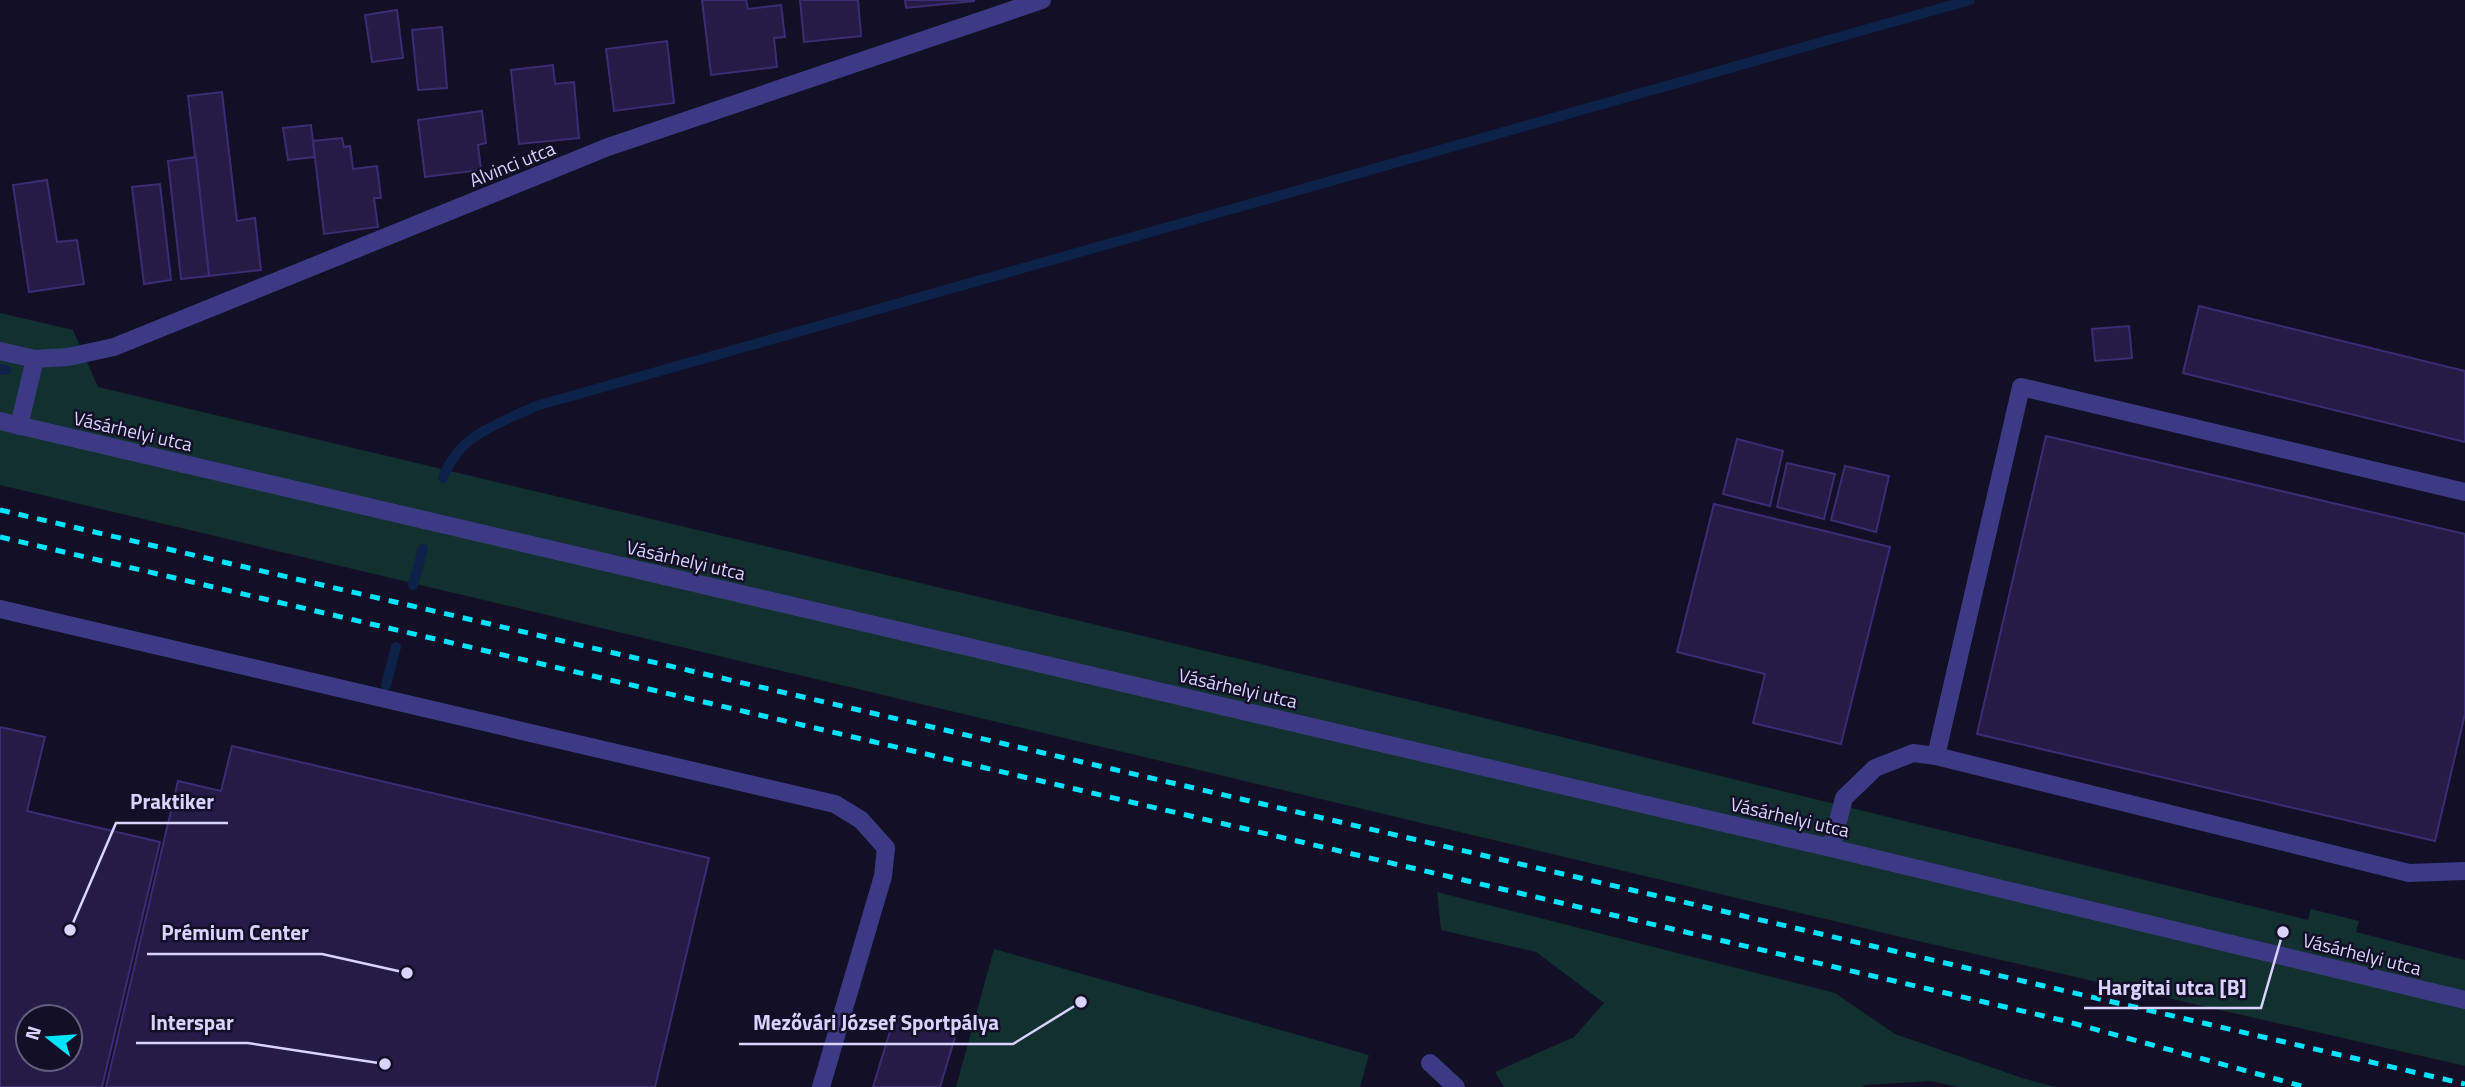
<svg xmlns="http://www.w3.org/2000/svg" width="2465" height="1087" viewBox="0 0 2465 1087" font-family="'Titillium Web',sans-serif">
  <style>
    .green { fill: #12302f }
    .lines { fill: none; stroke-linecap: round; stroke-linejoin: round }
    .stream { stroke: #0c2248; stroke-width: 10 }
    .building { fill: #241b47; stroke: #3b2d73; stroke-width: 2; fill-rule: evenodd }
    .service { stroke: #3d3a85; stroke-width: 18 }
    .minor { stroke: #3d3a85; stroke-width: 18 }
    .tertiary { stroke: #3d3a85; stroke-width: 18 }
    .rail { stroke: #00e5ff; stroke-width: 5; stroke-dasharray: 10 9; stroke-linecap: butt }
    .labels { text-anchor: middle; stroke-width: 5; stroke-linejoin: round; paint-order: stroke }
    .street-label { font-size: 19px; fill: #d9d4ff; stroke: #130f26 }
    .leader { fill: none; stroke: #d9d4ff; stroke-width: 2.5 }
    .callout-dot { fill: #d9d4ff; stroke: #130f26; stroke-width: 2.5 }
    .callout-label { font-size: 21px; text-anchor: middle; font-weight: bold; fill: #d9d4ff; stroke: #130f26; stroke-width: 5; stroke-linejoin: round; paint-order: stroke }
  </style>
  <rect width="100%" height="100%" fill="#130f26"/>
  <g class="green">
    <path d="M0,313l73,17 25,57 1313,313 897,220 3,-11 48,12 -3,11 109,28v106l-547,-125 -1918,-456z"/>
    <path d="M1437,892l398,101 60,41 127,44 34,9h-98l-27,-6 -66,4 -2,2h-359l-9,-15 79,-35 30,-34 -68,-51 -95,-22z"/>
    <path d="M994,949l375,106 -9,32h-404z"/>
  </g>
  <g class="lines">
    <g class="stream">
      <path d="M0,369l6,1"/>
      <path d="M443,478c16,-43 54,-54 93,-72l1434,-406"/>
      <path d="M413,585l10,-36"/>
      <path d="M386,685l10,-38"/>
    </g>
  </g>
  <g class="building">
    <path d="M702,0h44l2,9 33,-4 4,32 -11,1 3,29 -66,8z"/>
    <path d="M800,0h58l3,36 -57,6z"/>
    <path d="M905,0h69v1l-68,7z"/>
    <path d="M397,10l6,48 -31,4 -7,-47z"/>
    <path d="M442,27l5,61 -29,2 -6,-60z"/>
    <path d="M667,41l7,62 -60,8 -8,-62z"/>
    <path d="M553,65l2,19 19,-2 5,56 -60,6 -8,-74z"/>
    <path d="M222,92l15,129 18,-3 6,52 -52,6 -21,-180z"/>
    <path d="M482,111l4,32 -8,2 3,25 -56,7 -7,-57z"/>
    <path d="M311,125l4,32 -27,3 -5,-32z"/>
    <path d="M342,138l2,9 6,-1 3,23 24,-3 4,32h-7l4,29 -54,7 -11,-93z"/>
    <path d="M196,157l13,119 -28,3 -13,-118z"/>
    <path d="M47,180l10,62 20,-2 7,44 -55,8 -16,-107z"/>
    <path d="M160,184l11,96 -27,4 -12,-97z"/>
    <path d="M2199,306l266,65v71l-282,-69z"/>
    <path d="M2129,326l3,32 -37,3 -3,-32z"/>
    <path d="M2046,436l419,98v180l-30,127 -458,-107z"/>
    <path d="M1737,439l46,12 -13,55 -47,-12z"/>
    <path d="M1787,463l48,11 -11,45 -47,-12z"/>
    <path d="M1845,466l44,10 -13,56 -45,-12z"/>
    <path d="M1714,504l176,43 -49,197 -88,-21 12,-49 -88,-22z"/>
    <path d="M0,727l45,10 -18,74 133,31 -58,245h-102zM28,1017h42v42h-42z"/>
    <path d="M232,746l477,112 -54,229h-549l72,-306 43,10z"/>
    <path d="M895,1015l61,19 -16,53h-67z"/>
  </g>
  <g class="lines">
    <g class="service">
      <path d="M19,426l16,-67"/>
      <path d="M0,609l835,195 26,16 25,28 -3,28 -62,211"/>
      <path d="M1936,756l85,-369 444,105"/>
      <path d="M1831,848l13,-50 31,-30 38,-15 23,3 473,117 56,-2"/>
    </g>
    <g class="minor">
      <path d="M0,351l35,8 33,-2 46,-10 494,-200 434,-147"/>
      <path d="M1430,1063l26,24"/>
    </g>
    <path class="tertiary" d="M0,421l1831,427 634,152"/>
    <g class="rail">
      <path d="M0,510l2465,574"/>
      <path d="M0,537l2065,484 240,66"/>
    </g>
  </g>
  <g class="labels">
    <g class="street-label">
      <text transform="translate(512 164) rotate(-22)" y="7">Alvinci utca</text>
      <text transform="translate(133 431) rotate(13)" y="7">Vásárhelyi utca</text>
      <text transform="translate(686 560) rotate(13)" y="7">Vásárhelyi utca</text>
      <text transform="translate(1238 688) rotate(13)" y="7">Vásárhelyi utca</text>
      <text transform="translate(1790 817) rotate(13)" y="7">Vásárhelyi utca</text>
      <text transform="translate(2362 954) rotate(14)" y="7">Vásárhelyi utca</text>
    </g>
  </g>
  <path class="leader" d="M70 930L116 823H228M407 973L322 954H147M2283 932L2261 1008H2084M385 1064L248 1043H136M1081 1002L1013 1044H739"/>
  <g class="callout-dot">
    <circle cx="70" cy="930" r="7"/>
    <circle cx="407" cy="973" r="7"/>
    <circle cx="2283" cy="932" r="7"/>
    <circle cx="385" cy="1064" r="7"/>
    <circle cx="1081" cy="1002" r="7"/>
  </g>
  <g class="callout-label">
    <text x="172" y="809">Praktiker</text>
    <text x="235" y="940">Prémium Center</text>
    <text x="2172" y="995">Hargitai utca [B]</text>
    <text x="192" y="1030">Interspar</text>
    <text x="876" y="1030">Mezővári József Sportpálya</text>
  </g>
  <g transform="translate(49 1038) rotate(287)"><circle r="33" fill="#130f26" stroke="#625e7d" stroke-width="2"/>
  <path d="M0-5L12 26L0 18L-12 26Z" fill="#00e5ff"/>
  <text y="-10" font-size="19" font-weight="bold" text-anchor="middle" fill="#d9d4ff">N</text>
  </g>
</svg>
